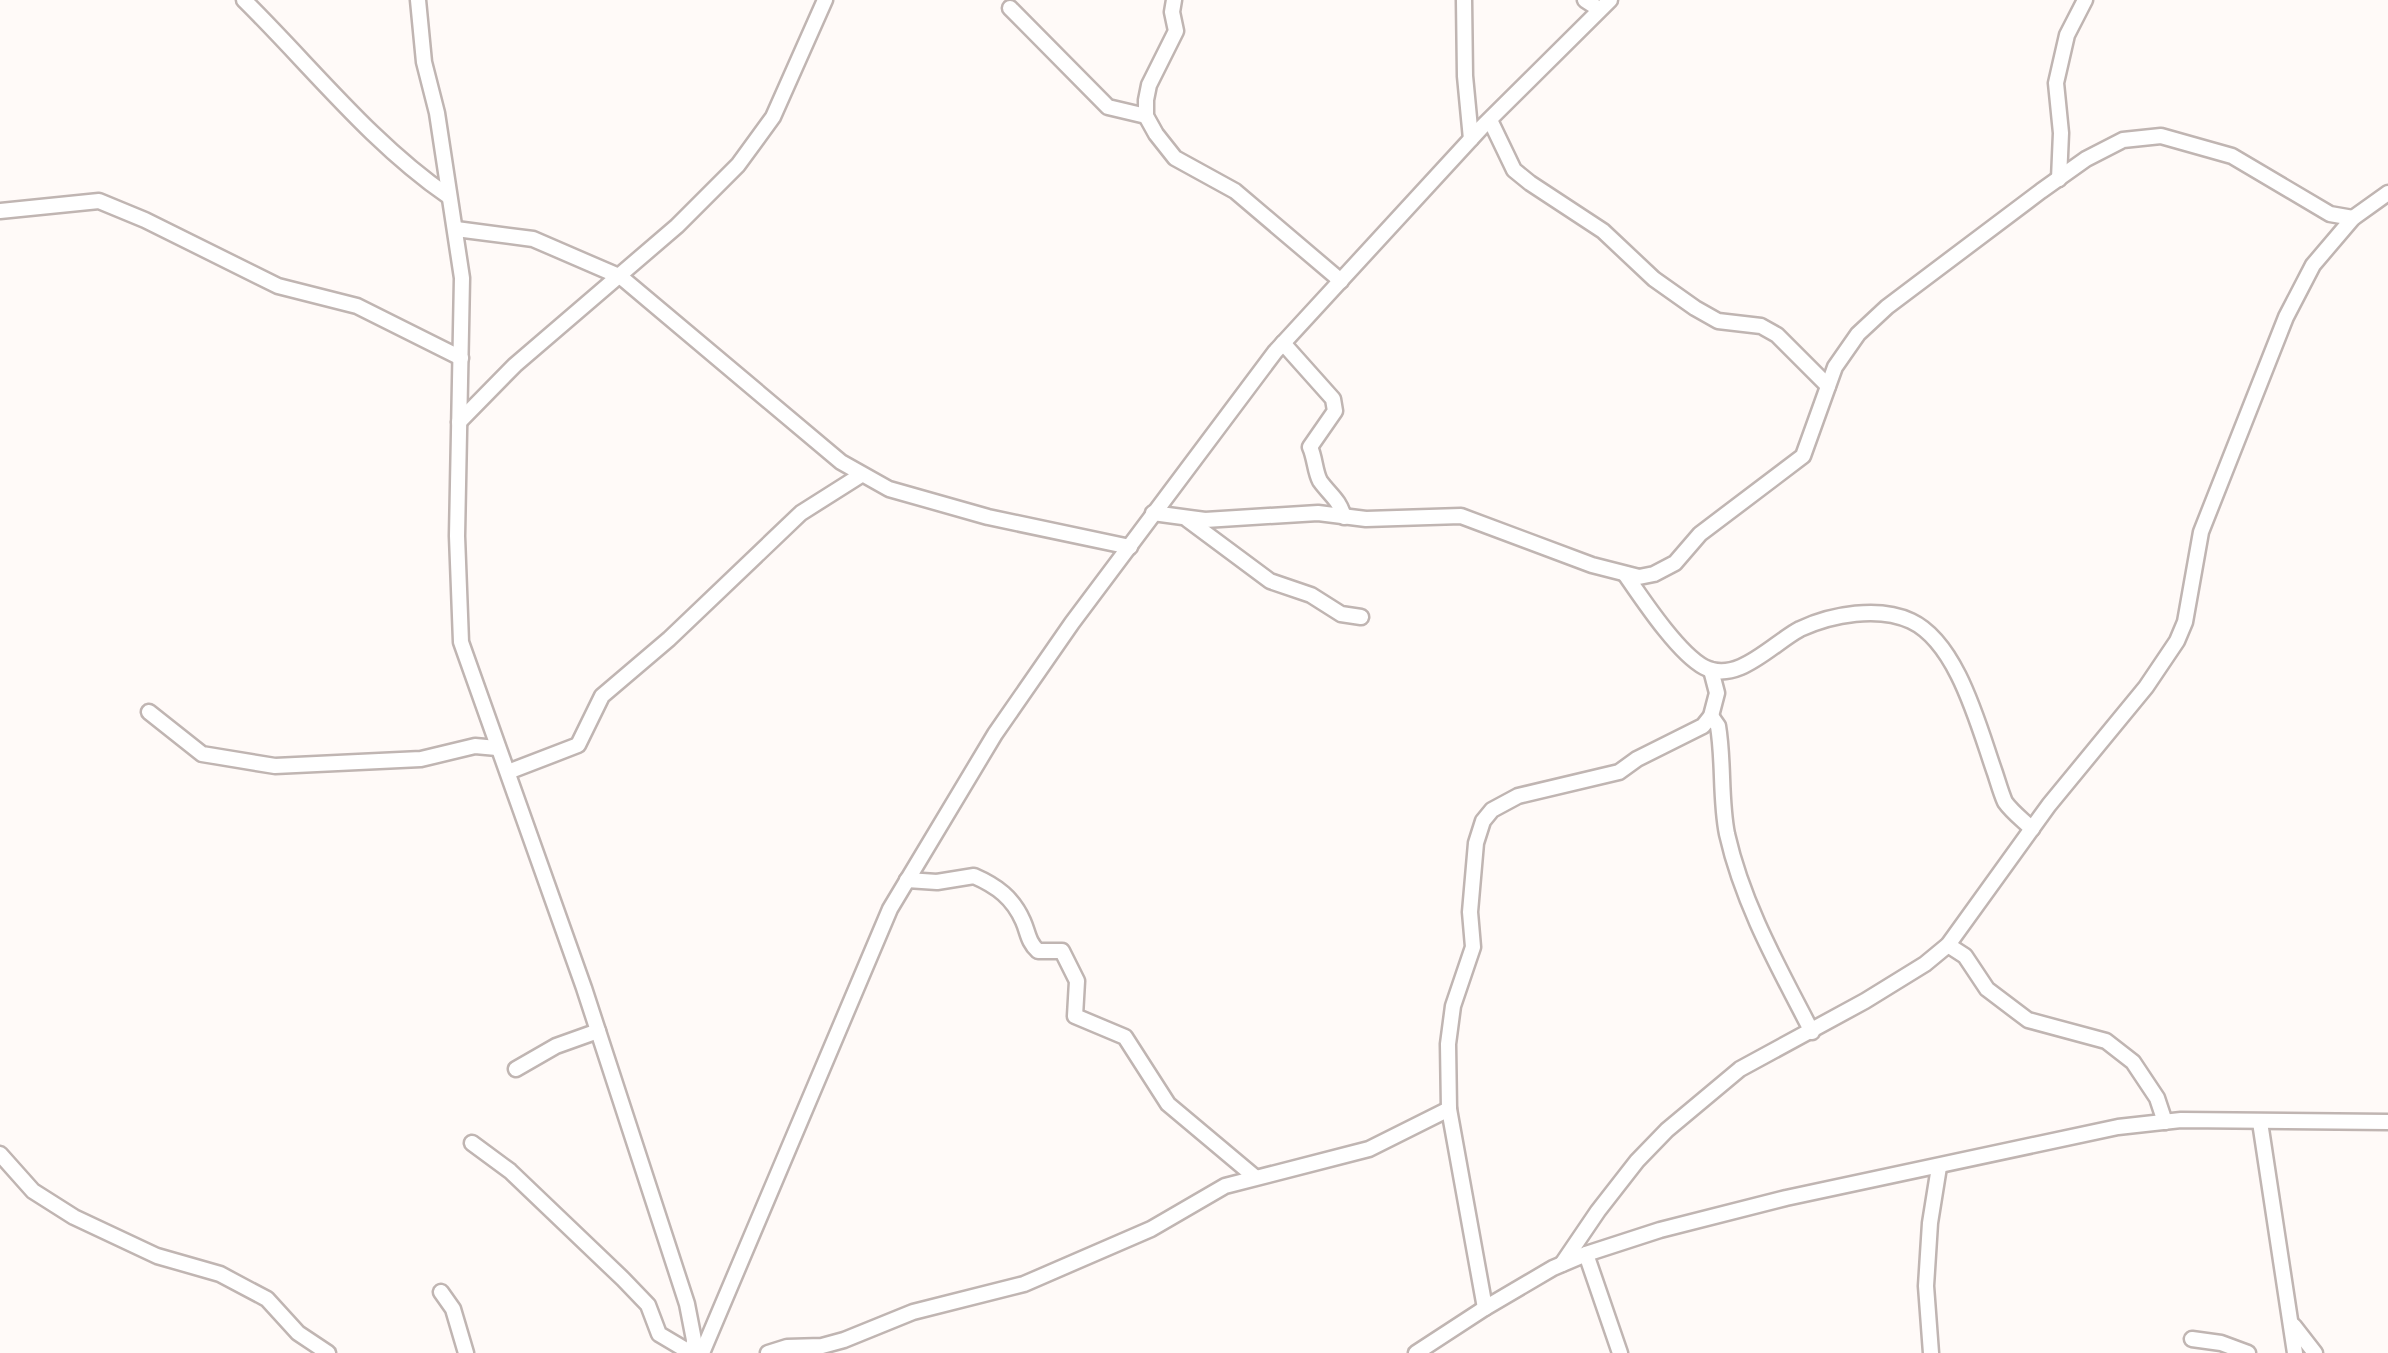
<svg xmlns="http://www.w3.org/2000/svg" width="2388" height="1353" viewBox="0 0 2388 1353" font-family="'DejaVu Sans',sans-serif">
  <style>
    .lines { fill: none; stroke-linecap: round; stroke-linejoin: round }
    .minor-casing { stroke: #c0b5b2; stroke-width: 19 }
    .minor { stroke: #fff; stroke-width: 14 }
  </style>
  <rect width="100%" height="100%" fill="#fffaf8"/>
  <g class="lines">
    <defs>
      <g id="minor">
        <path d="M244,0c66,65 127,143 204,196"/>
        <path d="M418,0l6,62 13,51 25,165 -5,258 4,106 123,346 103,316 7,36 -1,13"/>
        <path d="M1174,0l-2,12 4,19 -27,54 -3,15v16l10,18 19,24 60,33 106,90"/>
        <path d="M1464,0l1,76 6,63"/>
        <path d="M1585,0l14,9"/>
        <path d="M1010,8l98,99 38,9"/>
        <path d="M1490,120l24,50 16,13 73,48 51,48 41,29 23,13 43,5 16,9 51,51"/>
        <path d="M2059,179l2,-46 -5,-50 11,-48 18,-35"/>
        <path d="M0,211l99,-10 46,19 133,66 79,20 104,52"/>
        <path d="M456,229l77,10 88,38 220,185 48,27 99,28 142,30"/>
        <path d="M1283,343l50,56 2,12 -25,36c5,11 5,25 10,34 10,14 19,18 24,36"/>
        <path d="M459,422l56,-57 162,-139 61,-61 35,-48 52,-117"/>
        <path d="M1153,513l52,7 113,-7 48,6 95,-3 131,49 47,12 15,-3 21,-11 25,-29 103,-78 32,-89 23,-33 29,-27 154,-116 45,-32 37,-19 38,-4 71,20 98,58 23,4"/>
        <path d="M1188,520l82,61 41,14 30,19 20,3"/>
        <path d="M1625,574c18,26 53,79 79,93 33,18 69,-24 96,-38 32,-15 79,-23 111,-8 47,22 68,107 84,152 3,9 6,20 10,29 7,10 19,19 27,27"/>
        <path d="M149,712l53,42 73,12 146,-7 54,-13 22,2"/>
        <path d="M1711,716l7,10c6,36 2,73 9,108 16,71 52,134 85,198"/>
        <path d="M508,772l70,-27 24,-49 67,-57 132,-126 60,-38"/>
        <path d="M907,880l30,2 37,-6c23,10 39,22 49,45 5,11 5,21 15,30h24l15,30 -2,35 50,21 43,67 87,73"/>
        <path d="M1948,945l17,11 22,33 41,31 78,21 27,21 24,36 8,24"/>
        <path d="M516,1069l40,-23 42,-15"/>
        <path d="M2260,1122l35,231"/>
        <path d="M472,1143l38,28 113,108 25,26 11,29 32,19"/>
        <path d="M0,1154l33,37 41,26 83,39 63,18 47,25 31,34 30,20"/>
        <path d="M1586,1254l34,99"/>
        <path d="M1562,1264l36,-53 39,-50 30,-31 73,-61 125,-68 60,-37 23,-19 101,-140 97,-118 31,-46 8,-19 16,-90 85,-215 27,-52 40,-47 35,-25"/>
        <path d="M441,1292l12,17 13,44"/>
        <path d="M1485,1308l-36,-199 -1,-65 5,-38 20,-59 -3,-35 6,-69 7,-22 9,-11 26,-14 101,-24 18,-13 66,-33 8,-10 6,-23 -6,-23"/>
        <path d="M2294,1326l21,27"/>
        <path d="M2192,1339l29,4 27,10"/>
        <path d="M702,1353l188,-444 105,-175 77,-111 203,-271 207,-225 128,-127"/>
        <path d="M768,1353l19,-6 35,-1 22,-6 69,-28 111,-28 127,-55 74,-43 144,-37 80,-40"/>
        <path d="M1416,1353l69,-45 68,-40 33,-14 74,-24 126,-32 332,-71 63,-7 207,2"/>
        <path d="M1931,1353l-5,-67 4,-63 9,-56"/>
      </g>
    </defs>
    <use href="#minor" class="minor-casing"/>
    <use href="#minor" class="minor"/>
  </g>
</svg>
